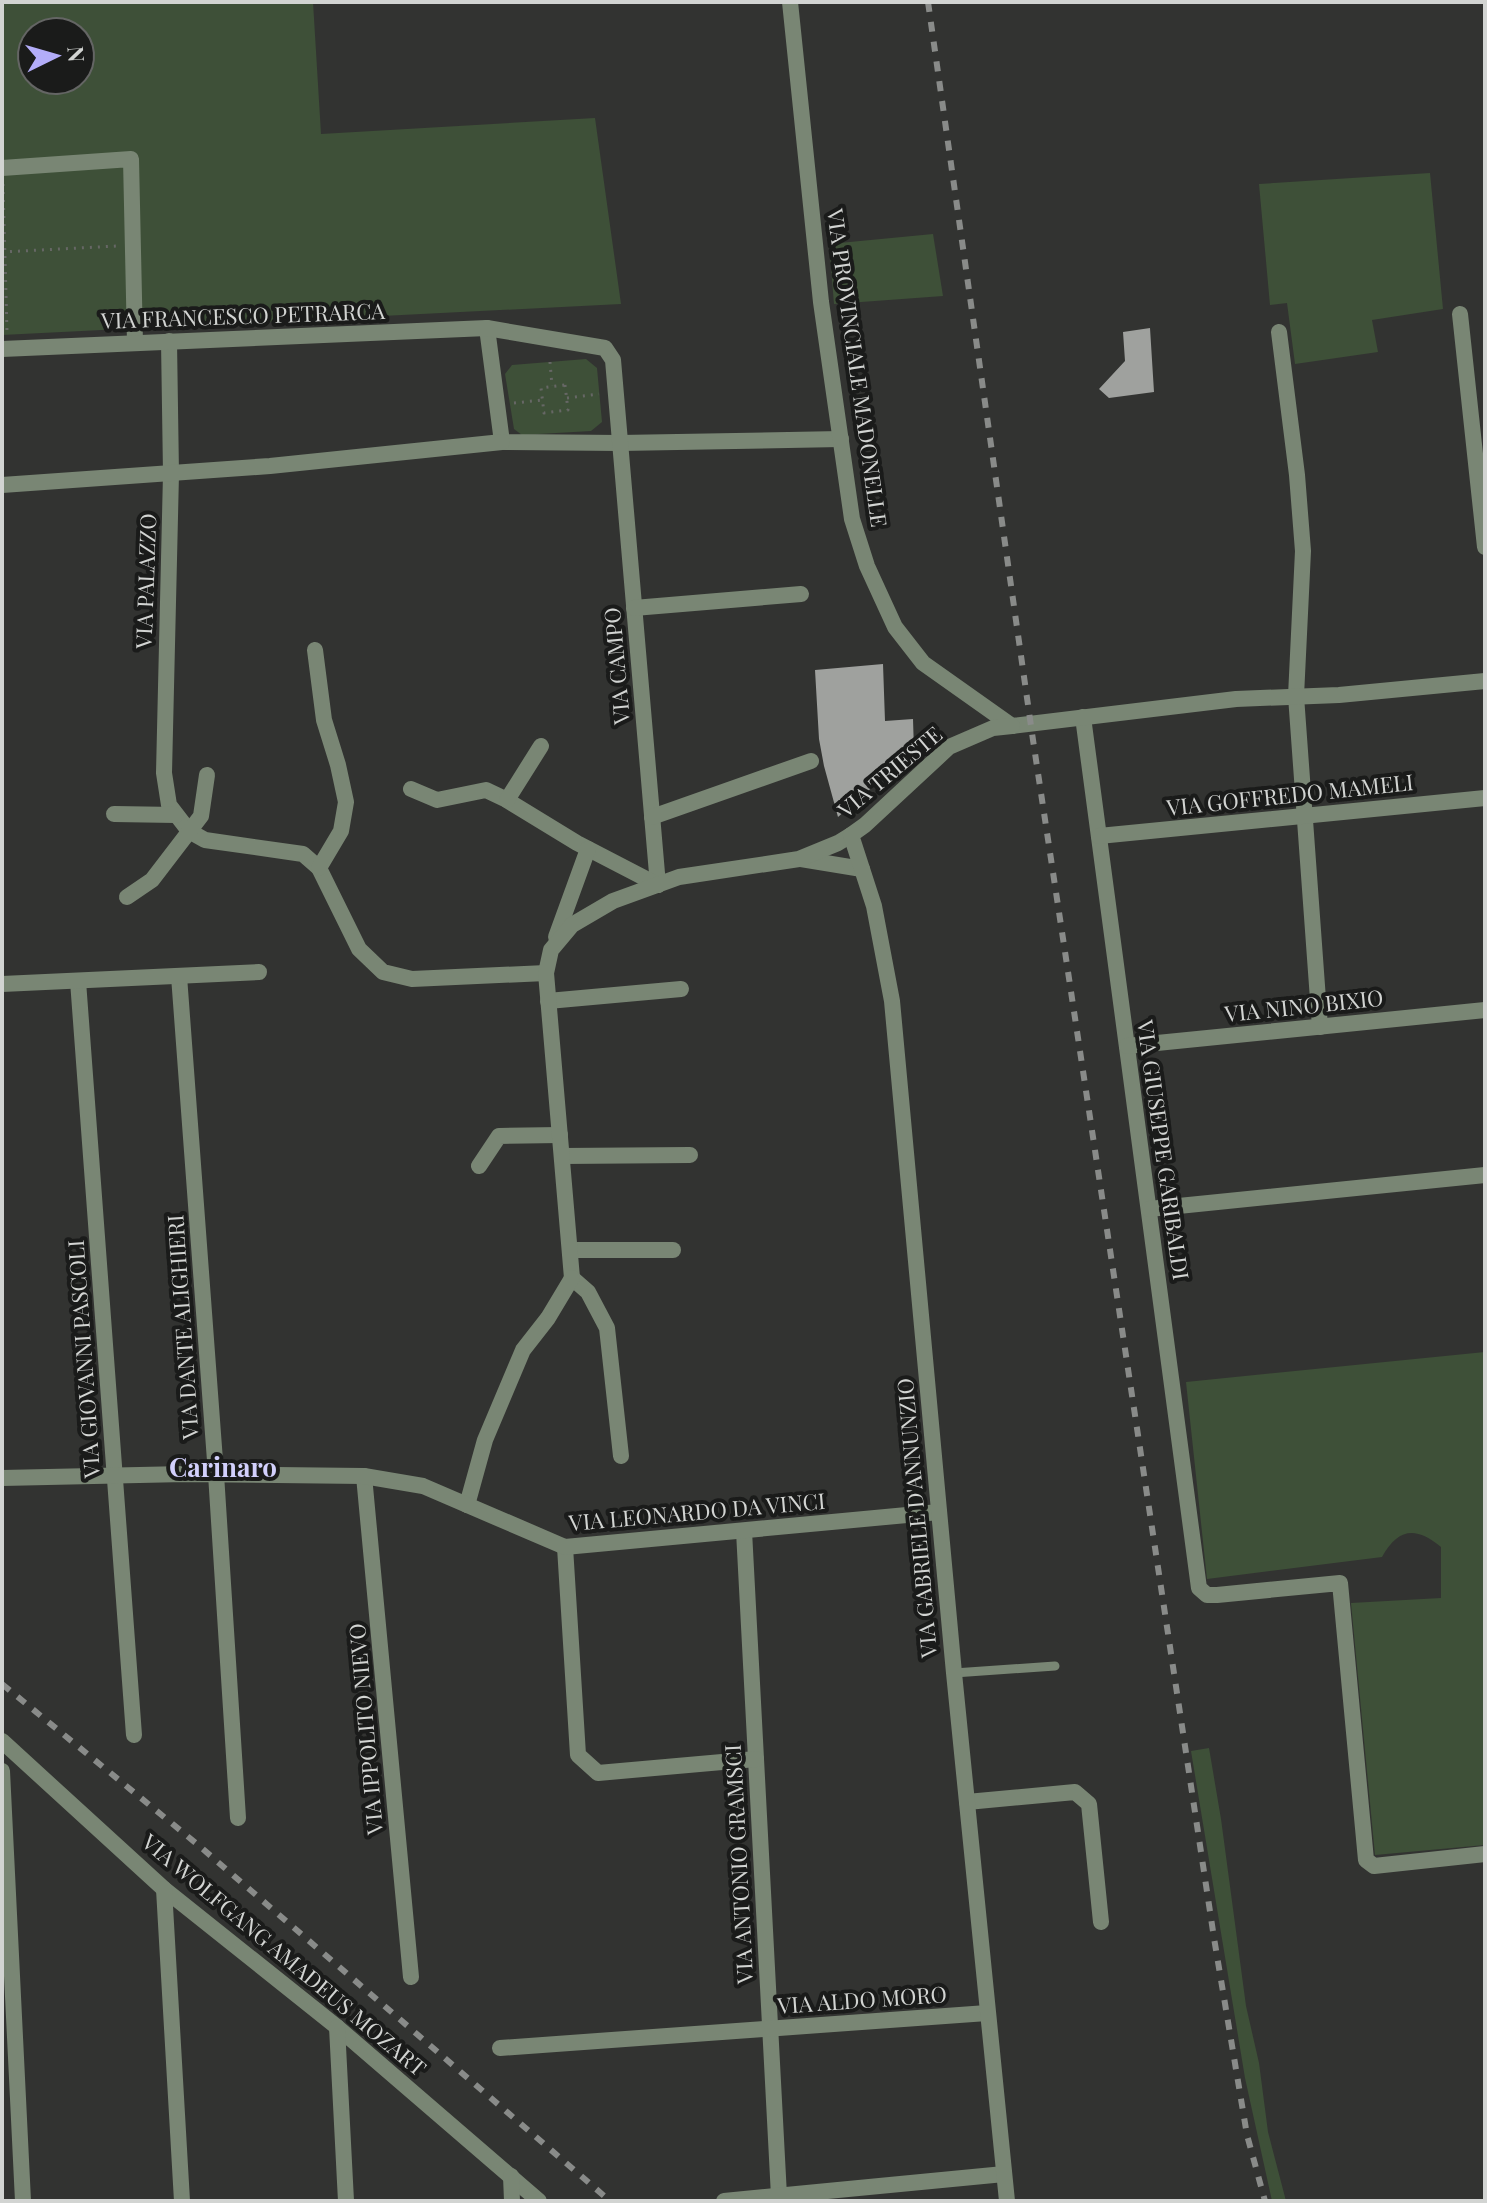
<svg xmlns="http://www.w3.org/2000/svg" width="1487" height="2203" viewBox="0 0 1487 2203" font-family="'Playfair Display',serif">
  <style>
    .green { fill: #3e5038; fill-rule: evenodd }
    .building { fill: #9fa19e }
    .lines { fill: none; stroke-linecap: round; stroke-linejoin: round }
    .path { stroke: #666765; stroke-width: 3; stroke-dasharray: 2 6; stroke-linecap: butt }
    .service { stroke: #798674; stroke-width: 9 }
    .minor { stroke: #798674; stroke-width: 16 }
    .tertiary { stroke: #798674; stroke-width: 16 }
    .rail { stroke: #898b89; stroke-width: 6; stroke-dasharray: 10 10; stroke-linecap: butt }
    .labels { text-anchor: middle; stroke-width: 8; stroke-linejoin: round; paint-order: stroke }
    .street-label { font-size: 22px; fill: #d2d4d2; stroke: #1a1b1a }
    .quarter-label { font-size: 26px; font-weight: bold; fill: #d2d0fc; stroke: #1a1b1a }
  </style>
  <rect width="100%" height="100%" fill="#323331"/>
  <g class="green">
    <path d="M2,2h311l8,132 274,-16 26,186 -619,31zM32,32h48v48h-48z"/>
    <path d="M1430,173l13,136 -71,11 6,32 -83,12 -8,-61 -17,2 -11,-121z"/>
    <path d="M933,234l10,62 -109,8 -5,-60z"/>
    <path d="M586,359l11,9 5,54 -11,9 -69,4 -8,-6 -9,-55 7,-9z"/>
    <path d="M1485,1352v493l-110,10 -24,-252 90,-5v-51c-25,-21 -43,-19 -59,10l-175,22 -21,-197z"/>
    <path d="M1209,1748l12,71 25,187 13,57 9,69 18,69h-14l-27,-123 -54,-327z"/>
  </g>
  <g class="building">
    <path d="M1150,328l4,64 -45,6 -10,-9 26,-28 -2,-29z"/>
    <path d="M883,664l2,57 28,-2 1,32 -76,66 -14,-51 -5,-27 -4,-69z"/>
  </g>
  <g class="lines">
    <g class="path">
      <path d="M3,184l4,148"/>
      <path d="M2,252l115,-6"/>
      <path d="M550,362l2,24"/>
      <path d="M565,385l3,25 -24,3 -3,-25z"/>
      <path d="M567,398l32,-4"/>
      <path d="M514,403l28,-3"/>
    </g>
    <path class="service" d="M954,1673l101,-7"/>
    <g class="minor">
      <path d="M2,168l129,-9 4,184"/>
      <path d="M1460,314l25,233"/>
      <path d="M487,328l15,114 118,1 221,-4"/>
      <path d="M1279,332l18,143 6,76 -7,145 24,331"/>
      <path d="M169,341l2,133 -7,299 5,32 20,26 16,9 98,14 16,14 40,81 24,23 29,7 134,-6"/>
      <path d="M2,349l485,-21 118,20 8,12 45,525"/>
      <path d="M2,485l268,-19 232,-24"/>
      <path d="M634,608l167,-14"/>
      <path d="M315,650l9,70 14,45 8,37 -5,29 -22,37"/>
      <path d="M1083,717l116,871 8,7h10l123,-12 26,277 8,6 111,-12"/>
      <path d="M1012,726l224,-27 103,-4 146,-14"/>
      <path d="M411,789l26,11 49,-10 19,9 72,44 81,42"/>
      <path d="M507,800l34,-54"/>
      <path d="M114,814l62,1"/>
      <path d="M652,817l159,-56"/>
      <path d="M1099,836l386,-38"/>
      <path d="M801,859l61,10"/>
      <path d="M127,897l25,-17 49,-64 6,-41"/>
      <path d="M556,937l32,-88"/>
      <path d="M179,976l37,498 22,344"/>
      <path d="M78,981l56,754"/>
      <path d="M2,984l257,-12"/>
      <path d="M548,1001l133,-12"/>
      <path d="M1127,1046l358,-36"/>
      <path d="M562,1156l128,-1"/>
      <path d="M479,1166l20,-30 61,-1"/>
      <path d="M1149,1209l336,-34"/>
      <path d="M570,1250h103"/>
      <path d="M572,1278l-26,-305 5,-23 21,-25 41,-24 66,-24 120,-18 39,-16 13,-8"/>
      <path d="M572,1278l16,14 19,36 14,128"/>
      <path d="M364,1476l47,501"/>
      <path d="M467,1505l18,-65 38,-90 25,-32 24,-40"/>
      <path d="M744,1531l35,665"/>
      <path d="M565,1547l13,208 20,18 158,-14"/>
      <path d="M2,1741l162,148 173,138 202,174"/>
      <path d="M2,1771l21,430"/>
      <path d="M967,1802l108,-10 14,12 12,118"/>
      <path d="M164,1889l18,312"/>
      <path d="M337,2027l9,174"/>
      <path d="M500,2048l487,-35"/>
      <path d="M511,2176l1,25"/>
      <path d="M724,2201l280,-27"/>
    </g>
    <g class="tertiary">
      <path d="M790,2l31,300 31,217 15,47 28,61 28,36 89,63"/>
      <path d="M2,1478l183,-4 179,2 59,10 142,61 374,-35"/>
      <path d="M1007,2201l-53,-528 -62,-672 -18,-95 -23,-71 14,-10 84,-78 44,-19 19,-2"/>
    </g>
    <g class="rail">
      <path d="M928,2l105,738 181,1198 33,197 18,66"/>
      <path d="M2,1684l195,160 413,357"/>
    </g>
  </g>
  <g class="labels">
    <g class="street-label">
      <text transform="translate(243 316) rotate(-2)" y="8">VIA FRANCESCO PETRARCA</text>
      <text transform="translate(857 368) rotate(82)" y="8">VIA PROVINCIALE MADONELLE</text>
      <text transform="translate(146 581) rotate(-88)" y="8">VIA PALAZZO</text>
      <text transform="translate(617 666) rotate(-95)" y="8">VIA CAMPO</text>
      <text transform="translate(890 772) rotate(-40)" y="8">VIA TRIESTE</text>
      <text transform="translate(1290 795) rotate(-6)" y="8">VIA GOFFREDO MAMELI</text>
      <text transform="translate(1304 1006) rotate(-6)" y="8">VIA NINO BIXIO</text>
      <text transform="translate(1163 1150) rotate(82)" y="8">VIA GIUSEPPE GARIBALDI</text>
      <text transform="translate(183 1327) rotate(-94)" y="8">VIA DANTE ALIGHIERI</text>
      <text transform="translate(84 1359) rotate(-94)" y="8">VIA GIOVANNI PASCOLI</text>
      <text transform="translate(697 1512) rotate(-5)" y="8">VIA LEONARDO DA VINCI</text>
      <text transform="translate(917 1518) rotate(-95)" y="8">VIA GABRIELE D'ANNUNZIO</text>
      <text transform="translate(366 1729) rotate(-95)" y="8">VIA IPPOLITO NIEVO</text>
      <text transform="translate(739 1864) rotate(-93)" y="8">VIA ANTONIO GRAMSCI</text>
      <text transform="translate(284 1955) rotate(40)" y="8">VIA WOLFGANG AMADEUS MOZART</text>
      <text transform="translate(862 2000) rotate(-4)" y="8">VIA ALDO MORO</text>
    </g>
    <g class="quarter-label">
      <text x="223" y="1477">Carinaro</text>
    </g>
  </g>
  <rect width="1487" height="2203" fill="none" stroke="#d2d4d2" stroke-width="8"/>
  <g transform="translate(56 56) rotate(85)"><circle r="38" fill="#1a1b1a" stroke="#646564" stroke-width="2"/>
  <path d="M0-6L14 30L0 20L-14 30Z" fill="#b3adf9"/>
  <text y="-12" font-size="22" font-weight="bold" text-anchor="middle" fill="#d2d4d2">N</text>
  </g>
</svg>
